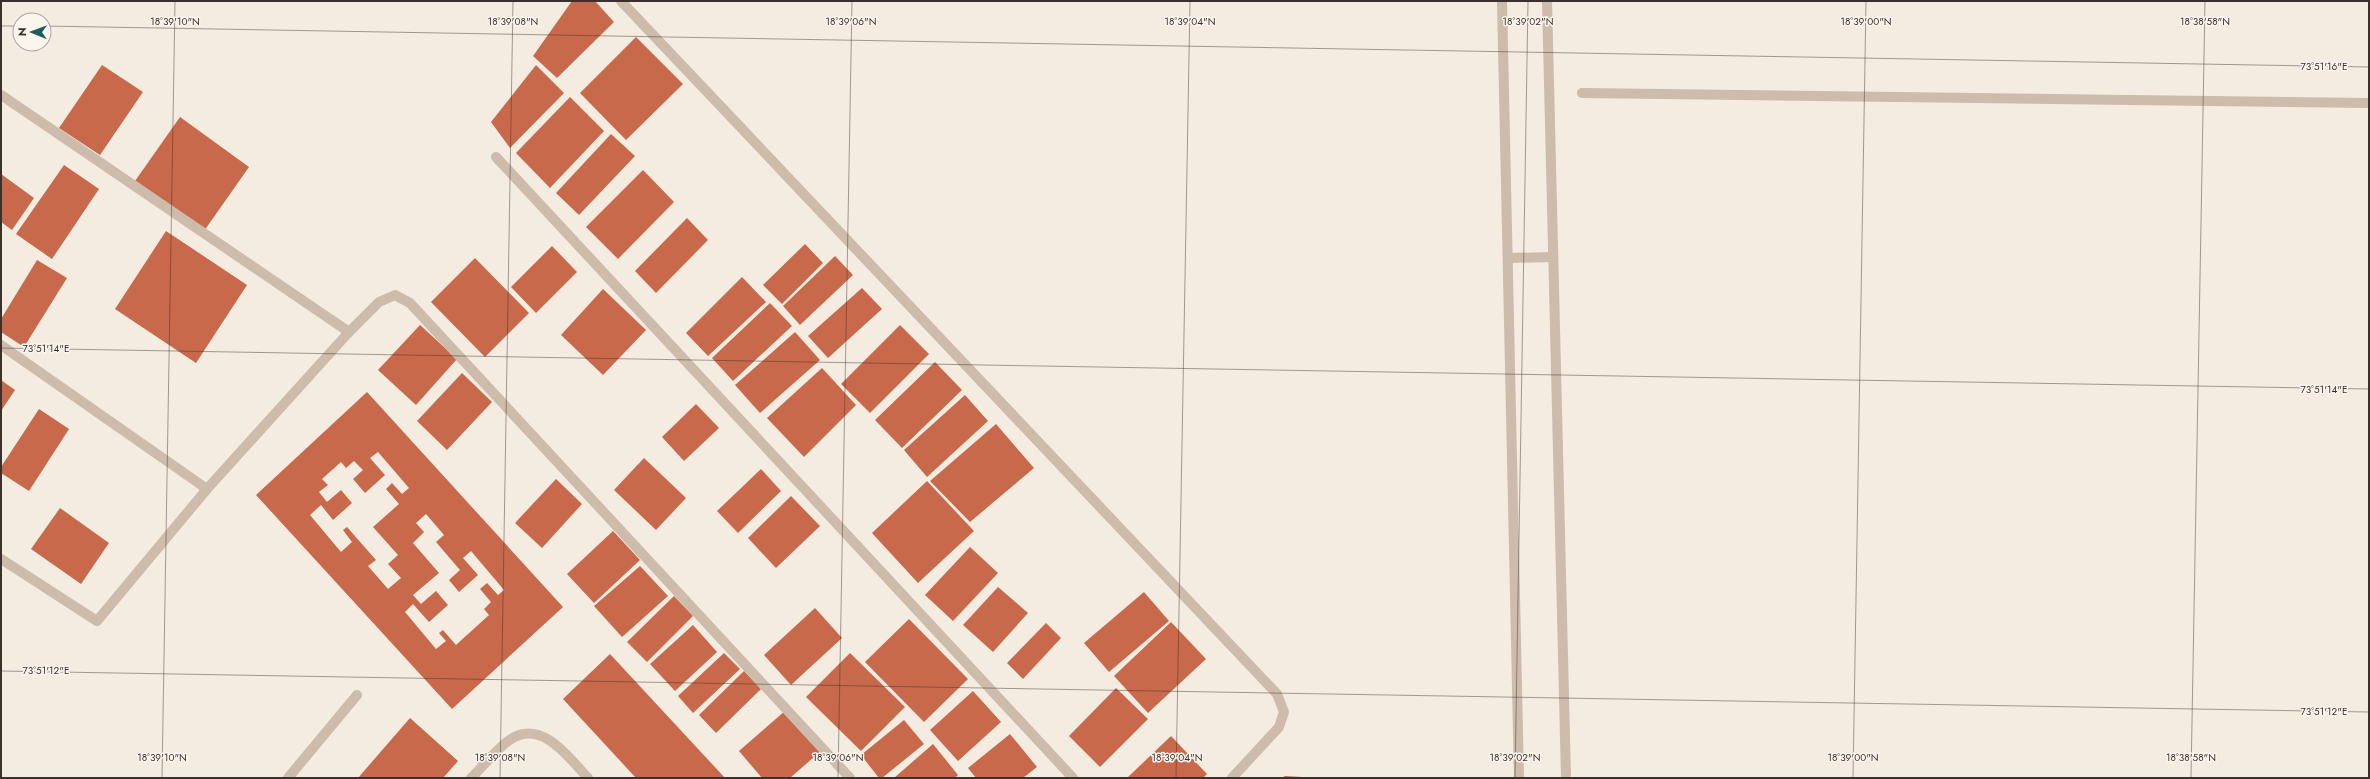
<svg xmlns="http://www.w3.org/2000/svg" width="2370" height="779" viewBox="0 0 2370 779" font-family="Jost,sans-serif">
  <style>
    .building { fill: #c8694b; fill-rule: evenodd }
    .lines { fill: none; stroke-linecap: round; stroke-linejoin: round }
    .minor { stroke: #cdbbac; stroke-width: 10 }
    .ticks { fill: none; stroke: #3b302b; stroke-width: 1; stroke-opacity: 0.45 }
    .ticks-label { font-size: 10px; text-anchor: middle; fill: #3b302b; stroke: #fbf5ee; stroke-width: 3; stroke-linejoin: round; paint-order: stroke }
  </style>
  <rect width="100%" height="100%" fill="#f4ebe1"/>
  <g class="building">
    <path d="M572,1h23l19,21 -57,56 -24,-22z"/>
    <path d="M636,37l47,47 -57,56 -46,-47z"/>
    <path d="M102,65l41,27 -43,63 -41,-27z"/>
    <path d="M536,65l28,28 -54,55 -19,-26z"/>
    <path d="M570,97l34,34 -54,57 -34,-35z"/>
    <path d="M180,117l69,50 -45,64 -69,-50z"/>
    <path d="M611,134l24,22 -56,59 -23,-22z"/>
    <path d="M64,165l35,24 -47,70 -36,-25z"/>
    <path d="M643,170l31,32 -56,57 -32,-32z"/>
    <path d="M1,174l33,24 -22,32 -11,-8z"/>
    <path d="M687,218l21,22 -52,53 -21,-22z"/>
    <path d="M166,231l81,54 -51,78 -81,-54z"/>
    <path d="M805,244l18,19 -41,41 -19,-19z"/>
    <path d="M552,246l25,26 -41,41 -25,-26z"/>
    <path d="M835,256l18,19 -53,50 -17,-19z"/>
    <path d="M475,258l54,55 -44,44 -54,-55z"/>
    <path d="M37,260l30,18 -43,69 -23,-15v-13z"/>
    <path d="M742,277l24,25 -58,54 -22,-23z"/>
    <path d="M862,288l20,21 -54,49 -20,-22z"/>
    <path d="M603,289l43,41 -43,45 -42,-40z"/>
    <path d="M770,303l22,23 -59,55 -21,-23z"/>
    <path d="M420,325l37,34 -41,46 -38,-35z"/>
    <path d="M900,325l29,29 -59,59 -29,-29z"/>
    <path d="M795,332l25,28 -60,53 -25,-28z"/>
    <path d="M935,362l27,28 -60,58 -27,-28z"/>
    <path d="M822,368l34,37 -52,52 -37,-39z"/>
    <path d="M462,373l30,29 -45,48 -30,-29z"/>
    <path d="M1,380l14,10 -14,21z"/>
    <path d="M367,392l196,215 -111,102 -196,-214zM378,452l31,36 -7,6 -10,-11 -6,6 13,15 -26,23 25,28 -10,9 13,14 -13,11 -20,-23 8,-6 -29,-33 -4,3 9,12 -11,10 -31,-37 11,-10 12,15 19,-17 -11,-13 -14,12 -8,-10 9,-7 -6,-6 19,-17 5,6 8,-7 9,9 -10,9 12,14 20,-18 -15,-17zM426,514l18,21 -8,7 24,28 -11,10 10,12 19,-17 -15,-17 8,-7 33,39 -6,5 -11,-12 -7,6 11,13 -7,7 5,6 -33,30 -13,-15 -4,3 7,8 -10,8 -31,-37 8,-8 16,18 19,-17 -12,-14 -15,13 -8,-9 26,-22 -26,-30 11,-11 -8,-9z"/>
    <path d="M965,395l23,26 -61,56 -23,-27z"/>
    <path d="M696,404l23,24 -35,33 -22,-24z"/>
    <path d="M39,409l30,20 -40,62 -28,-18v-6z"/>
    <path d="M996,424l38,44 -64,54 -40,-41z"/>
    <path d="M644,458l42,40 -30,32 -42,-40z"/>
    <path d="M761,469l20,22 -43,42 -21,-22z"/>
    <path d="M556,479l26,25 -40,44 -27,-25z"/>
    <path d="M927,481l47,50 -56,52 -46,-50z"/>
    <path d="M791,496l29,30 -44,42 -28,-30z"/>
    <path d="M60,508l49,35 -28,41 -50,-35z"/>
    <path d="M613,531l27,29 -46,43 -27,-29z"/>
    <path d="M970,547l28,26 -45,48 -28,-26z"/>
    <path d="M640,566l28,30 -46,41 -28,-31z"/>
    <path d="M998,587l30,26 -35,39 -30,-27z"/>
    <path d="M1144,592l25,29 -60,51 -25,-29z"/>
    <path d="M674,596l19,20 -46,46 -20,-20z"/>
    <path d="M815,608l27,30 -51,47 -27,-30z"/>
    <path d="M909,619l59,60 -44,43 -59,-60z"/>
    <path d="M1171,622l35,37 -58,54 -34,-37z"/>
    <path d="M1046,623l15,15 -38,41 -16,-16z"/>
    <path d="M693,625l24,27 -42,39 -25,-27z"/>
    <path d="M724,653l16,16 -47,44 -15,-17z"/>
    <path d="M850,653l55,54 -44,44 -55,-54z"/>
    <path d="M610,654l115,124h-89l-73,-79z"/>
    <path d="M744,671l17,18 -45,44 -17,-18z"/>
    <path d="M1116,688l32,31 -48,48 -31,-31z"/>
    <path d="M973,691l28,31 -43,39 -28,-31z"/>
    <path d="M786,710l36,40 -32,28h-28l-23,-27z"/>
    <path d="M410,718l48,43 -15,17h-85z"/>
    <path d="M904,720l20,24 -42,34h-3l-18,-23z"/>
    <path d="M1010,734l27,33 -14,11h-47l-8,-10z"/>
    <path d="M1171,736l36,38 -4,4h-76z"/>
    <path d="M933,744l25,31 -3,3h-61z"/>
    <path d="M1285,776l17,1v1h-20z"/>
  </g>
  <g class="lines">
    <g class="minor">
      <path d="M621,1l656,693 7,18 -5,15 -47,51"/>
      <path d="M1502,1l17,777"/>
      <path d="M1547,1l19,777"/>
      <path d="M1582,93l787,10"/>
      <path d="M1,95l348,237"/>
      <path d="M496,157l577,621"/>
      <path d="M1508,258l45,-1"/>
      <path d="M1,345l206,144"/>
      <path d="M1,559l96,62 110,-132 142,-157 30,-30 16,-7 15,8 440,475"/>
      <path d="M288,778l69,-83"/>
      <path d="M471,778c12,-11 27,-31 40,-39 31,-20 58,19 77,39"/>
    </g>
  </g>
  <path class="ticks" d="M1,26h19M44,26l2325,41M1,348l2368,41M1,671l2368,41M162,778l13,-777M500,778l13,-777M838,778l14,-777M1176,778l14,-777M1515,778l13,-777M1853,778l13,-777M2191,778l14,-777"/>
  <g class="ticks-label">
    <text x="175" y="25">18°39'10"N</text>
    <text x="513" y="25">18°39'08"N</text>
    <text x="851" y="25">18°39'06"N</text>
    <text x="1190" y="25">18°39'04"N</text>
    <text x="1528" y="25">18°39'02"N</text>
    <text x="1866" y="25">18°39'00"N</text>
    <text x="2205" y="25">18°38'58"N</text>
    <text x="2324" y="70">73°51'16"E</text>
    <text x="46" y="352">73°51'14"E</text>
    <text x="2324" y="393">73°51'14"E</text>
    <text x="46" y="674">73°51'12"E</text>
    <text x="2324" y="715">73°51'12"E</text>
    <text x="162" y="761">18°39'10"N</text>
    <text x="500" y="761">18°39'08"N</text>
    <text x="838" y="761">18°39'06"N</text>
    <text x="1177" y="761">18°39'04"N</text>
    <text x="1515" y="761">18°39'02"N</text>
    <text x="1853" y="761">18°39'00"N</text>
    <text x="2191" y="761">18°38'58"N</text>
  </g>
  <rect width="2370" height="779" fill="none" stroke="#3b302b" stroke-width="4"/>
  <g transform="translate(32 32) rotate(271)"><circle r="19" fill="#fbf5ee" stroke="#aea6a0"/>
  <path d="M0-3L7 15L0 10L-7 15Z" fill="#1f5a5e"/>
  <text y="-6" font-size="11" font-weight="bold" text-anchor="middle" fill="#3b302b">N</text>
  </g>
</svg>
